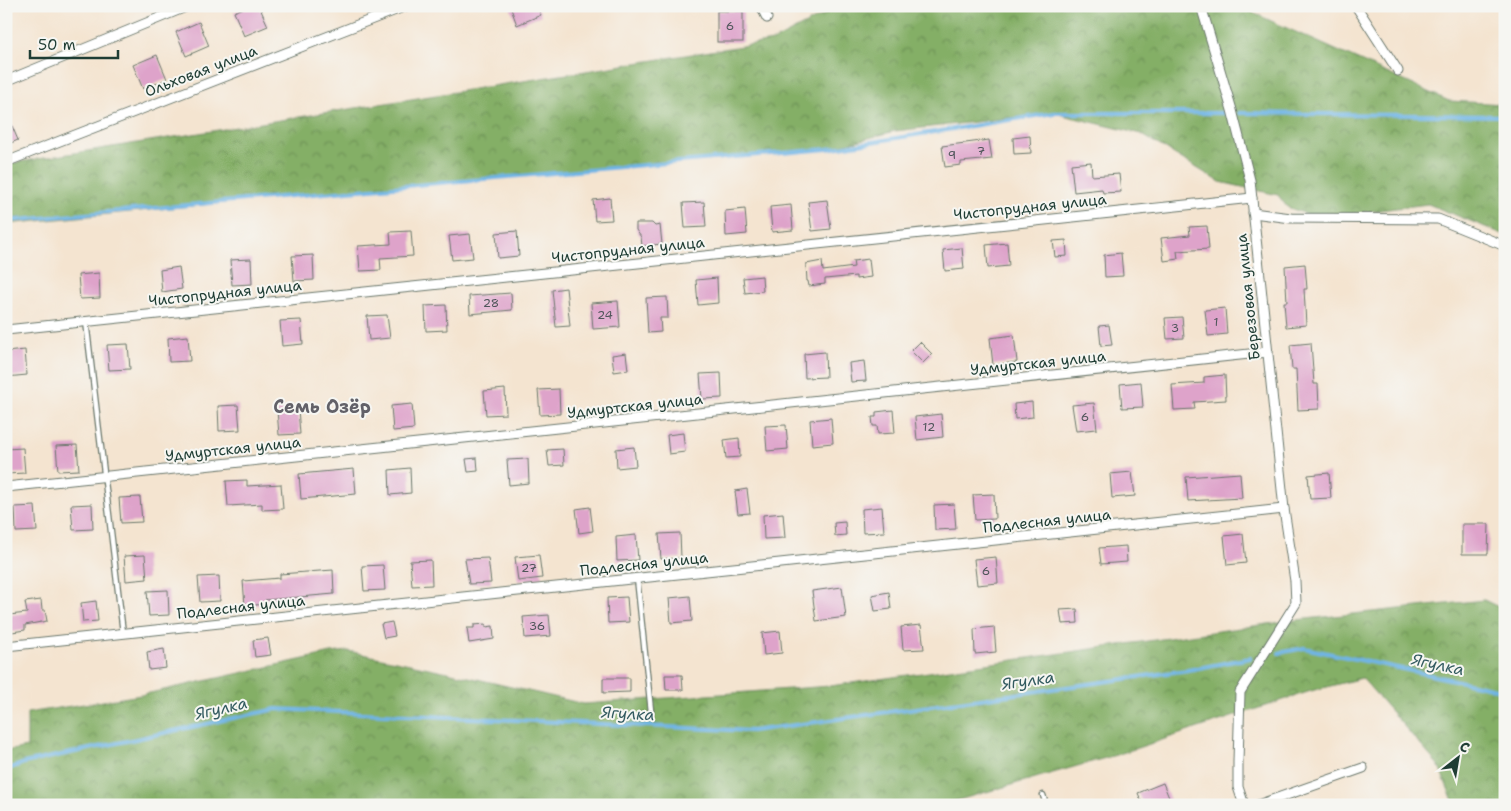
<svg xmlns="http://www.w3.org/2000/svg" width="1511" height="811" viewBox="0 0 1511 811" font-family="'Shantell Sans',sans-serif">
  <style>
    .forest { fill: url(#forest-crowns); stroke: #52764d }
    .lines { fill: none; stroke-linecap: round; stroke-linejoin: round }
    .stream { stroke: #70b5e6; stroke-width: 4 }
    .building { fill: #dea3ca }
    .service-casing { stroke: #6a776b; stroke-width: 7 }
    .minor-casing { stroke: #6a776b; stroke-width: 11 }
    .service { stroke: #fff; stroke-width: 4.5 }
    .minor { stroke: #fff; stroke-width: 9 }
    .labels { text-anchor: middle; stroke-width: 4; stroke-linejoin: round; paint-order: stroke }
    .number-label { font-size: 12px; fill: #4f565a }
    .street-label { font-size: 15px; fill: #1f3d34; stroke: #f6f6f2 }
    .water-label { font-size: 16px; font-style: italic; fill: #335b60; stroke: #f6f6f2 }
    .quarter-label { font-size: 18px; font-weight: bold; fill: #626168; stroke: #f6f6f2 }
  </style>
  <defs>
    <pattern id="forest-crowns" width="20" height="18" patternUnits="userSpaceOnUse" patternTransform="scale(1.25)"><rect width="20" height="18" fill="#84af66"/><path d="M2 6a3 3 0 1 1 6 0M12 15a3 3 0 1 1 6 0" fill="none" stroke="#6b9055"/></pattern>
  </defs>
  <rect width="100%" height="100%" fill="#f6f6f2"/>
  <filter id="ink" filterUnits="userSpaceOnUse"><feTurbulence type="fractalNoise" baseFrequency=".02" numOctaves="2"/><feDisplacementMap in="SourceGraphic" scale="10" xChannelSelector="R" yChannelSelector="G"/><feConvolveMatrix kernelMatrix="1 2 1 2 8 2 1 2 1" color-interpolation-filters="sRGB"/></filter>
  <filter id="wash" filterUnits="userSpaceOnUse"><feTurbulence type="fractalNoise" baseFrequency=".0096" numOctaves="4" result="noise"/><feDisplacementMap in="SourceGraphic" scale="20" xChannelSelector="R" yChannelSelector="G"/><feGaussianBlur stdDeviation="1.12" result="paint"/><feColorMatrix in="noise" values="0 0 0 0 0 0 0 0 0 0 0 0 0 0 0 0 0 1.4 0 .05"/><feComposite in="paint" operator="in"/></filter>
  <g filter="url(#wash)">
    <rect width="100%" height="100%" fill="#f4e4d0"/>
    <g class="forest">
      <path d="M840,6h398l211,95 56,3v131l-77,-31 -111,14 -30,-11 -9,-12 -58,-13 -79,-48 -87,-21 -159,18 -68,18 -492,43 -329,32v-60l767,-123z"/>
      <path d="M1484,600l21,10v195h-50l-17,-40 -76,-87 -51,13 -195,64 -175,50h-694l-4,-2 -83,-1 -16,3h-138v-54l21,-4v-34l114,-18 190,-42 17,-2 95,20 141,33 246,-18 466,-66z"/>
    </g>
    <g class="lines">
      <g class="stream">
        <path d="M1239,113l266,3"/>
        <path d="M6,221l821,-72 227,-36h178"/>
        <path d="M1279,653l25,-5 201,43"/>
        <path d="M6,770l18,-7 252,-54 476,22 436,-61 62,-12"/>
      </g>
    </g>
    <g id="blocks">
      <g class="building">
        <path d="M248,6h11l9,20 -24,10 -10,-24z"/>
        <path d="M510,6h27l4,9 -24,10z"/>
        <rect x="717" y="11" width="26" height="31"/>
        <path d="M199,22l10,24 -23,10 -10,-24z"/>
        <path d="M157,55l10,24 -24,10 -10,-24z"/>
        <path d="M6,112l12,28 -12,5z"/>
        <path d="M1030,136l1,17 -17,1 -1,-16z"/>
        <path d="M989,140l3,19 -31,3v3l-16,2 -3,-21z"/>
        <path d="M1091,162l1,14 27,-2 2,18 -18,1 -1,-4 -28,3 -3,-28z"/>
        <path d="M610,198l2,22 -17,1 -2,-21z"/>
        <path d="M827,200l4,29 -19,2 -4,-29z"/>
        <path d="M704,202l2,25 -21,1 -2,-25z"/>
        <path d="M791,205l2,25 -21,2 -2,-25z"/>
        <path d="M745,209l2,25 -21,2 -1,-25z"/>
        <path d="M636,223h16l3,3 5,-1 2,19 -20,2 -1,-9 -5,-7z"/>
        <path d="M1207,226l2,23 -32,2 1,8 -14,2 -3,-23 29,-3 -1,-8z"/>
        <path d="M411,231l2,25 -33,2 1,12 -21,1 -2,-25 33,-2 -1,-12z"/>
        <path d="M517,231l2,25 -21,2 -2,-25z"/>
        <path d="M470,234l3,24 -21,2 -3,-24z"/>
        <path d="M1066,240l1,16 -12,1 -2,-16z"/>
        <path d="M1007,243l2,23 -21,2 -2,-23z"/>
        <path d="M962,248l2,21 -19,2 -2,-21z"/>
        <path d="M1121,253l2,23 -18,1 -1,-22z"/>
        <path d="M313,255l1,25 -20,1 -2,-25z"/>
        <path d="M251,259l1,25 -20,1 -2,-25z"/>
        <path d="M869,259l2,18 -15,2v-3l-31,3v5l-16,2 -1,-5h-1l-1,-17 16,-3 1,10 31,-4 -1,-6z"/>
        <path d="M1305,264l2,25h-3l2,36 -20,2 -2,-25h3l-2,-36z"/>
        <path d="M179,267l3,22 -20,3 -2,-22z"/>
        <path d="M99,273l1,25 -20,1 -2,-24z"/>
        <path d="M762,276l1,15 -18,2 -2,-15z"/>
        <path d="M717,278l1,25 -20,2 -2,-25z"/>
        <path d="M566,288l4,38 -14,1 -4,-37z"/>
        <path d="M511,293l1,17 -42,4 -1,-18z"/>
        <path d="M667,297l1,21h-8l1,14 -13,1 -2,-35z"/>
        <path d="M618,301l2,26 -27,2 -2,-26z"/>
        <path d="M446,305l1,25 -21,1 -1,-25z"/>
        <path d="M1225,308l2,26 -19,2 -3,-26z"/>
        <path d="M387,315l3,23 -21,2 -2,-24z"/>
        <path d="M1182,317l2,21 -17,1 -2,-21z"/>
        <path d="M301,320l2,24 -21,2 -2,-25z"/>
        <path d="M1109,325l3,20 -11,1 -2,-20z"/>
        <path d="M1014,335l3,27 -24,3 -3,-27z"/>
        <path d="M188,336l2,25 -21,1 -1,-24z"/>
        <path d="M920,342l12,12 -9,9 -12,-12z"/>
        <path d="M1311,343l3,41h4l1,25 -21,1 -2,-41h-4l-2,-24z"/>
        <path d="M128,344l2,25 -21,1 -2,-25z"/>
        <path d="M25,350l2,25 -21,2v-25z"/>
        <path d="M825,352l1,25 -21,1 -1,-24z"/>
        <path d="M626,353l2,17 -14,2 -2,-17z"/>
        <path d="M864,361l2,20 -15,1 -2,-19z"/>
        <path d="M721,373l1,25 -20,1 -2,-25z"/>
        <path d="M1225,375l1,25 -32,2 1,7 -21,1 -2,-25 32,-2v-6z"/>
        <path d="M1141,382l2,25 -21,1 -2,-24z"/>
        <path d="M505,389l1,25 -20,1 -2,-24z"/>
        <path d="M559,389l1,25 -20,1 -2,-25z"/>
        <path d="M1032,402l1,15 -18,2 -1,-15z"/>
        <path d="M1094,403l3,26 -21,2 -4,-26z"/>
        <path d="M412,404l2,25 -21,2 -2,-25z"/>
        <path d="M238,405l2,25 -21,1 -1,-25z"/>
        <path d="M298,409l2,25 -21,1 -2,-25z"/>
        <path d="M893,410l2,23 -17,1 -1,-8h-4l-1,-9h4v-5z"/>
        <path d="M941,414l2,23 -26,3 -2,-23z"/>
        <path d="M831,418l2,25 -21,2 -2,-25z"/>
        <path d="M786,425l2,24 -21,2 -2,-25z"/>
        <path d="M683,433l2,19 -16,2 -2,-19z"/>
        <path d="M739,438l1,19 -14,1 -2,-18z"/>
        <path d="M77,445l2,25 -21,1 -2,-25z"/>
        <path d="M634,447l2,19 -19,2 -1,-19z"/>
        <path d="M23,448l2,25 -19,1v-25z"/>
        <path d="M563,449l1,16 -15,1 -2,-16z"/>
        <path d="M477,458l1,13 -10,1 -2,-13z"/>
        <path d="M528,459l1,24 -20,2 -2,-25z"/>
        <path d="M410,468l1,25 -21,2 -1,-25z"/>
        <path d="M354,469l2,25 -55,5 -2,-25z"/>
        <path d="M1132,472l3,24 -23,2 -2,-24z"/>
        <path d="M1240,473l2,25 -54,3 -2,-24z"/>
        <path d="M1329,473l2,25 -21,1 -2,-24z"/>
        <path d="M247,480v6l34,-2 2,25 -21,1v-6l-34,2 -2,-25z"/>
        <path d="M747,489l3,24 -12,1 -3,-23z"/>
        <path d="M994,494l1,25 -20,1 -2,-25z"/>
        <path d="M140,497l2,25 -21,1 -2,-25z"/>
        <path d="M92,504l1,25 -20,1 -2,-25z"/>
        <path d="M954,504l2,25 -21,1 -1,-25z"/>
        <path d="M35,506l2,25 -21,1 -1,-25z"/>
        <path d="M590,507l3,24 -14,2 -3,-24z"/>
        <path d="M882,507l2,25 -21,1 -1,-24z"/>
        <path d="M783,513l2,25 -21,1 -1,-24z"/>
        <path d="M845,522l1,13 -11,1 -1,-13z"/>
        <path d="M1462,524h27l-1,30h-26z"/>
        <path d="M680,533l1,25 -20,1 -2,-25z"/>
        <path d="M1243,534l3,29 -19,2 -3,-29z"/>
        <path d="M636,535l2,25 -21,1 -1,-24z"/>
        <path d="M1126,546l1,16 -26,2 -2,-16z"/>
        <path d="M145,555l2,24 -21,2 -2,-25z"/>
        <path d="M539,555l3,23 -24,3 -3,-24z"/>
        <path d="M996,557l2,26 -21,2 -3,-26z"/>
        <path d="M488,558l3,25 -22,1 -4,-25z"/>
        <path d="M431,560l1,25 -20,1 -2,-25z"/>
        <path d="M383,565l2,25 -21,1 -2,-25z"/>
        <path d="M333,570l1,24 -69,6 1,4 -21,2 -2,-25 37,-3v-4z"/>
        <path d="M219,576l1,25 -20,1 -2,-25z"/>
        <path d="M842,587l4,30 -30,4 -4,-30z"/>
        <path d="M168,590l1,25 -20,1 -2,-25z"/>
        <path d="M889,592l2,17 -16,2 -3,-16z"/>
        <path d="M690,596l2,25 -21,2 -2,-25z"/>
        <path d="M627,597l2,25 -21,1 -1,-25z"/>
        <path d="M41,600l1,10h3l2,11 -22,4v5l-13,2 -3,-17 18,-2 -2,-11z"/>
        <path d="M96,601l2,20 -15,1 -2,-19z"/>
        <path d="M1077,609l1,14 -16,1 -2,-14z"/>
        <path d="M549,615l2,21 -26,2 -2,-21z"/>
        <path d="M392,622l3,14 -11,2 -3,-14z"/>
        <path d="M486,624v3l7,-1 1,13 -25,4 -2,-15h7v-3z"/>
        <path d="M921,625l3,24 -21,1 -2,-23z"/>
        <path d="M994,627l2,25 -21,2 -1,-25z"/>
        <path d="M780,631l2,22 -18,2 -2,-22z"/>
        <path d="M268,638l3,17 -16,2 -2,-17z"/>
        <path d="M164,649l2,19 -17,2 -2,-18z"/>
        <path d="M665,675h17l1,15h-17z"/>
        <path d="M603,678h27v14l-27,1z"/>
        <path d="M1163,783l9,22h-29l-5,-12z"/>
      </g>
    </g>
  </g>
  <g filter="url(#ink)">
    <use href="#blocks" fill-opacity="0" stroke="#6a776b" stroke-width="1"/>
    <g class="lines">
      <defs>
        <g id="service">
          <path d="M86,321l37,312"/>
          <path d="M637,578l14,133"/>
          <path d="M1043,795l3,10"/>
        </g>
        <g id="minor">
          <path d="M761,6l6,12"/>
          <path d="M1201,6l31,104 18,70 34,329 11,72 1,22 -56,89 -2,70v25l6,18"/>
          <path d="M1356,6l42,65"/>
          <path d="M6,81l182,-75"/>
          <path d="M6,162l400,-156"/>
          <path d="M1253,213l38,5 147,1 67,27"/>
          <path d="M6,330l1246,-132"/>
          <path d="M6,487l1262,-135"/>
          <path d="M6,646l1278,-137"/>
          <path d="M1258,805l105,-37"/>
        </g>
      </defs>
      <use href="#service" class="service-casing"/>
      <use href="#minor" class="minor-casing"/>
      <use href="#service" class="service"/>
      <use href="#minor" class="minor"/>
    </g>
  </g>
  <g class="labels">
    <g class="number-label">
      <text x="730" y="30">6</text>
      <text x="981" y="155">7</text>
      <text x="952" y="159">9</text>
      <text x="491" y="307">28</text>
      <text x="605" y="319">24</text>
      <text x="1216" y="326">1</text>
      <text x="1175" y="332">3</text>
      <text x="1085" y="421">6</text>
      <text x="929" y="431">12</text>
      <text x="529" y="572">27</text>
      <text x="986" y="575">6</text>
      <text x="537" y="630">36</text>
    </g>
    <g class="street-label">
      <text transform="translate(201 71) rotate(-21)" y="5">Ольховая улица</text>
      <text transform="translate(1030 207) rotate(-6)" y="5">Чистопрудная улица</text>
      <text transform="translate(628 250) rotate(-6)" y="5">Чистопрудная улица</text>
      <text transform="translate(225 293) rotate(-6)" y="5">Чистопрудная улица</text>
      <text transform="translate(1248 297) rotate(-96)" y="5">Березовая улица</text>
      <text transform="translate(1038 363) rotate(-6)" y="5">Удмуртская улица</text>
      <text transform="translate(635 406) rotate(-6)" y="5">Удмуртская улица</text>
      <text transform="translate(233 449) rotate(-6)" y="5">Удмуртская улица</text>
      <text transform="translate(1047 521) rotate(-6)" y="5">Подлесная улица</text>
      <text transform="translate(644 564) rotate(-6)" y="5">Подлесная улица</text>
      <text transform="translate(241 607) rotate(-6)" y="5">Подлесная улица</text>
    </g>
    <g class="water-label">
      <text transform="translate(1438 664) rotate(12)" y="6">Ягулка</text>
      <text transform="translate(1028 680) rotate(-8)" y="6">Ягулка</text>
      <text transform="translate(221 708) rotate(-13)" y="6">Ягулка</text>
      <text transform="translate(628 713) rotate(3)" y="6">Ягулка</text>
    </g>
    <g class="quarter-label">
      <text x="322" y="413">Семь Озёр</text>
    </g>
  </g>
  <rect width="1511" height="811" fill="none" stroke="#f6f6f2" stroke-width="25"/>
  <g transform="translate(1458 758) rotate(31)" stroke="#f6f6f2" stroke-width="4" paint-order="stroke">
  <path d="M0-4L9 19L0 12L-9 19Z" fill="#1f3d34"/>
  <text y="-8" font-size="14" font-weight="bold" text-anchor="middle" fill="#1f3d34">С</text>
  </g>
  <path d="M30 50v8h88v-8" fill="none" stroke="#1f3d34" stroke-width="2.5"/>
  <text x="38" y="50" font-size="15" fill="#1f3d34" stroke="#f6f6f2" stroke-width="4" paint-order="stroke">50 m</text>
</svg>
